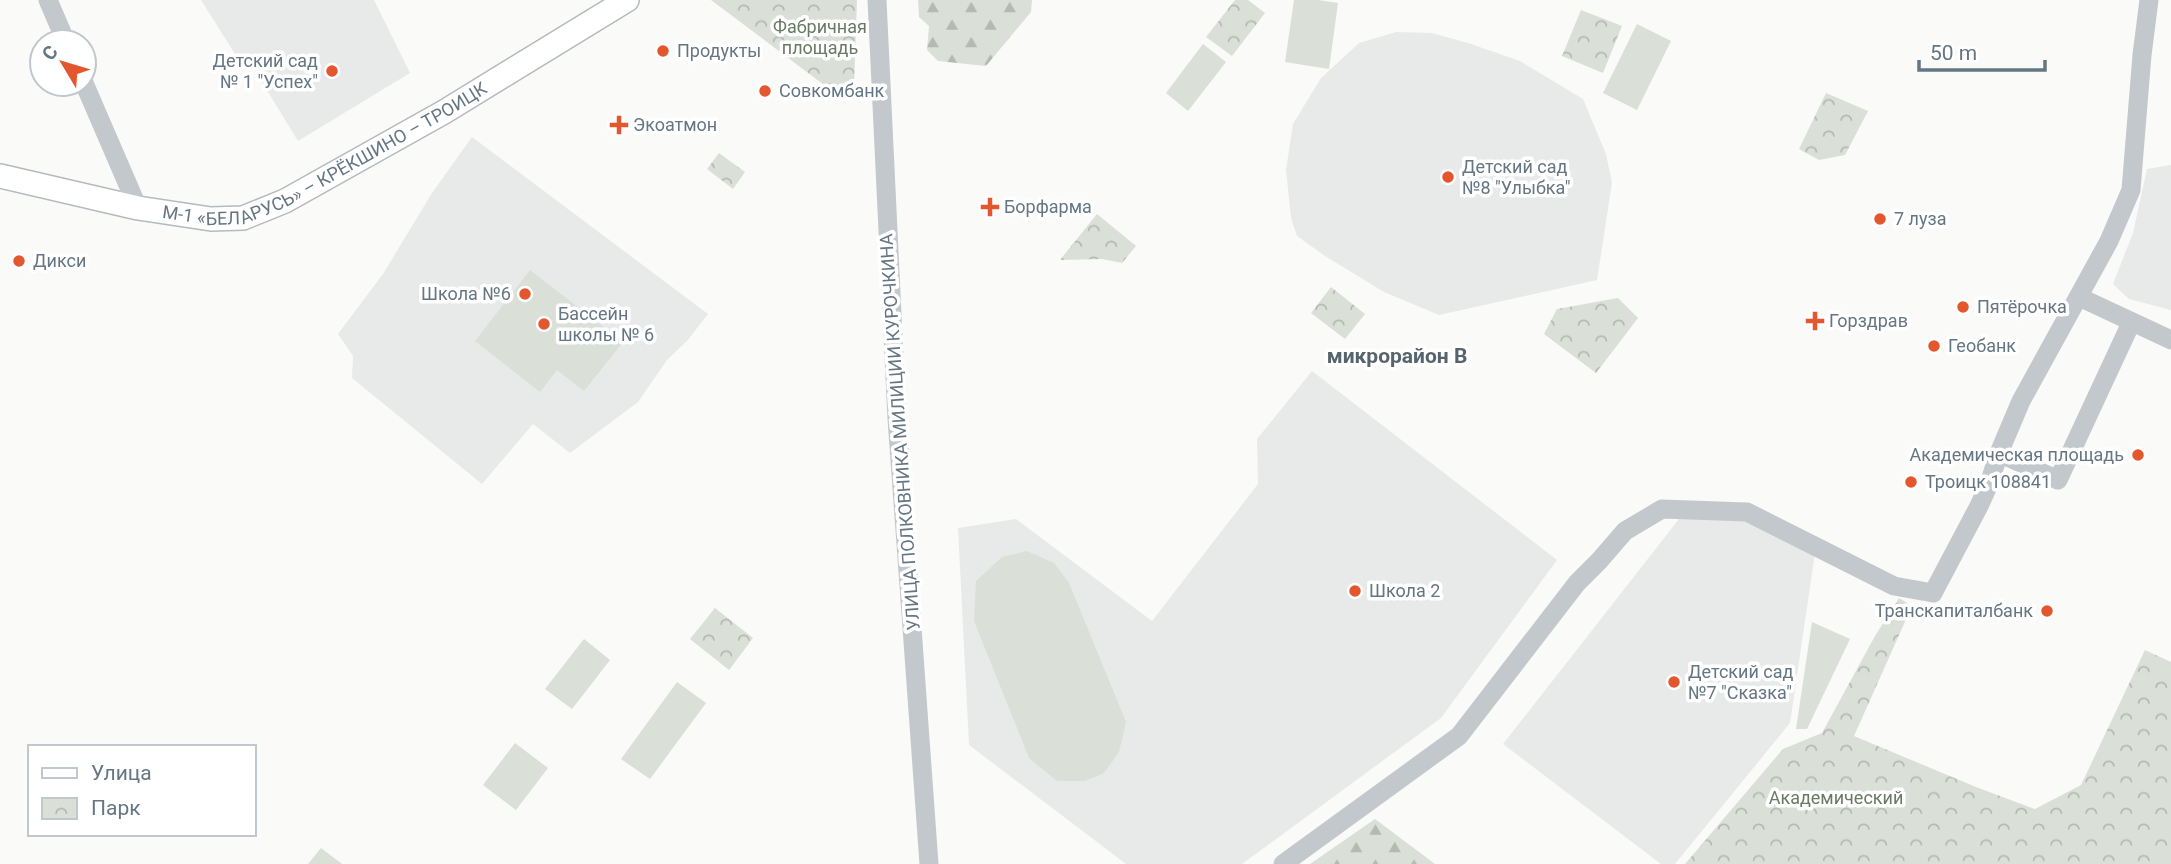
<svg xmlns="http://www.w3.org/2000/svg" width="2171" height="864" viewBox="0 0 2171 864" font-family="Roboto,sans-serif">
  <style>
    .built { fill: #e8e9e9 }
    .grass { fill: #dadfd7 }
    .forest { fill: url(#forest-firs) }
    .park { fill: url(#park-crowns) }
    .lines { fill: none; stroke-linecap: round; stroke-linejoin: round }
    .major-casing { stroke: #b5babe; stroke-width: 26 }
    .minor { stroke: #c3c8cc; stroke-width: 19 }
    .major { stroke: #fff; stroke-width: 23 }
    .poi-dot { fill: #e4572e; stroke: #fff; stroke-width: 2.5 }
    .labels { text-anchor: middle; stroke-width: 7; stroke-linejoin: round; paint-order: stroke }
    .park-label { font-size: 18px; fill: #687a64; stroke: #fff }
    .poi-label { font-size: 18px; fill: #657683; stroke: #fff; text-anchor: start }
    .street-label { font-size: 18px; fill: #657683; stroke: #fff }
    .quarter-label { font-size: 21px; font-weight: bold; fill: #57646e; stroke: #fff }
  </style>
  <defs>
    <pattern id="forest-firs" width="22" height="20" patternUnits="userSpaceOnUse" patternTransform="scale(1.75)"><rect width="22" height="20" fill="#dadfd7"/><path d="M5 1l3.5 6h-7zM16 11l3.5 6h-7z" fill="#b4b9b4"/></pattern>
    <pattern id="park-crowns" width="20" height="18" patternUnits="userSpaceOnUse" patternTransform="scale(1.75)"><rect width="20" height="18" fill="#dadfd7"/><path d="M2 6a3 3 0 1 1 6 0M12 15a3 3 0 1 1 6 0" fill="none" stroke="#b4b9b4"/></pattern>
  </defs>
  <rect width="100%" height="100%" fill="#fafaf8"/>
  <g class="built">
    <path d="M201,0h173l36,73 -112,68 -44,-72 -14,-7z"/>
    <path d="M1396,32l36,1 36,10 52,18 63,38 23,55 6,29 -15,97 -158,35 -55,-23 -59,-36 -28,-20 -6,-18 -5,-48 7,-46 28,-46 38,-35z"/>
    <path d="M472,137l236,177 -21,27 -20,19 -29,42 -68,51 -37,-29 -51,60 -130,-106 1,-22 -15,-22 45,-60 49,-81z"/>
    <path d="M2171,165v145l-42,-11 -16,-15 20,-51 14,-64z"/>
    <path d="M1312,371l245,189 -116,158 -199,146h-116l-157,-119 -11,-217 58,-9 136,102 106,-137 -1,-45z"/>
    <path d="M1754,518l62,28 -26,177 -115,141h-14l-158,-120 176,-225z"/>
  </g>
  <g class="grass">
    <path d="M1294,0h24l20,3 -9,66 -44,-7z"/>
    <path d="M1637,24l34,17 -34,69 -34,-17z"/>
    <path d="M1203,44l23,18 -38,49 -22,-18z"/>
    <path d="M530,270l93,72 -39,49 -27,-21 -17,22 -65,-51z"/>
    <path d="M1027,551l27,12 15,20 57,139 -7,30 -15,21 -19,8h-28l-28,-23 -55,-137 2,-40 26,-24z"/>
    <path d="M1812,622l38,17 -43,90h-11z"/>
    <path d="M584,639l26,21 -38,49 -27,-20z"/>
    <path d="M677,682l29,21 -56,76 -29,-20z"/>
    <path d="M515,743l33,25 -32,42 -33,-25z"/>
    <path d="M321,848l21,16h-34z"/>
  </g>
  <g class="forest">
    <path d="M918,0h114l-1,12 -45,54 -48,-5 -11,-11 2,-24 -10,-9z"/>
    <path d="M1375,819l60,45h-125z"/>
  </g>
  <g class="park">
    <path d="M711,0h146l-3,85 -22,6z"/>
    <path d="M1235,0h13l17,13 -33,43 -26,-19z"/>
    <path d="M1581,10l41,16 -19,47 -41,-17z"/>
    <path d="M1826,93l42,18 -23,44 -26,5 -20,-11z"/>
    <path d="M719,153l26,19 -12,17 -26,-20z"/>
    <path d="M1097,214l39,32 -14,17 -20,-4 -42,1z"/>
    <path d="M1331,287l34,27 -20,25 -34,-26z"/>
    <path d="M1618,298l20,20 -42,55 -52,-39 13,-25z"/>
    <path d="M1899,598l13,8 -58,130 122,51 59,22 46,-24 64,-135 26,12v202h-486l98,-115 39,-16 53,-97z"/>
    <path d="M715,608l38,30 -24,32 -39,-31z"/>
  </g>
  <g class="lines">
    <defs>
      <g id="major">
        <path id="s1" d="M0,176l138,32 73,11 32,-1 42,-17 159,-89 183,-112"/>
      </g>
    </defs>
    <use href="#major" class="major-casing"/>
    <g class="minor">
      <path d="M48,0l18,42"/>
      <path d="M877,0l20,419 32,445"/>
      <path d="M84,83l54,125"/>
      <path d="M2079,297l92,43"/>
      <path d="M2131,323l-73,157 -59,-27 22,-52 88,-160 22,-51 11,-135 7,-55"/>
      <path d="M1283,864l176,-128 118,-153 22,-22 26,-30 37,-22 85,3 147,74 39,7 46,-87 10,-22 10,-31"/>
    </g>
    <use href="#major" class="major"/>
  </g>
  <g class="poi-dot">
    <circle cx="663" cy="51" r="7"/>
    <circle cx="332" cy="71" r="7"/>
    <circle cx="765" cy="91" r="7"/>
    <path d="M615.5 114.5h7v7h7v7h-7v7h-7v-7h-7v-7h7z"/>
    <circle cx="1448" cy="177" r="7"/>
    <path d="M986.5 196.5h7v7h7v7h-7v7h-7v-7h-7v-7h7z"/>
    <circle cx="1880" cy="219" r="7"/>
    <circle cx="19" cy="261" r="7"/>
    <circle cx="525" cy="294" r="7"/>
    <circle cx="1963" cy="307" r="7"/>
    <path d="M1811.5 310.5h7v7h7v7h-7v7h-7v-7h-7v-7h7z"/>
    <circle cx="544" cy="324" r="7"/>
    <circle cx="1934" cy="346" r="7"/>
    <circle cx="2138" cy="455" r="7"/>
    <circle cx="1911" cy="482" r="7"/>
    <circle cx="1355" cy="591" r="7"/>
    <circle cx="2047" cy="611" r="7"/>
    <circle cx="1674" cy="682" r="7"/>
  </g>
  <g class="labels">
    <g class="park-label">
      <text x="820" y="33">Фабричная<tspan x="820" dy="21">площадь</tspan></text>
      <text x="1836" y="804">Академический</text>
    </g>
    <g class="poi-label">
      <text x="677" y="57">Продукты</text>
      <text x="318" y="67" text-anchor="end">Детский сад<tspan x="318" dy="21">№ 1 "Успех"</tspan></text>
      <text x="779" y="97">Совкомбанк</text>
      <text x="633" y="131">Экоатмон</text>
      <text x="1462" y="173">Детский сад<tspan x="1462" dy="21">№8 "Улыбка"</tspan></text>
      <text x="1004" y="213">Борфарма</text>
      <text x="1894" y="225">7 луза</text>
      <text x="33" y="267">Дикси</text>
      <text x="511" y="300" text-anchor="end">Школа №6</text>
      <text x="1977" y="313">Пятёрочка</text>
      <text x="558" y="320">Бассейн<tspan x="558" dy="21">школы № 6</tspan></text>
      <text x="1829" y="327">Горздрав</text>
      <text x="1948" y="352">Геобанк</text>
      <text x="2124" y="461" text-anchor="end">Академическая площадь</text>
      <text x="1925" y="488">Троицк 108841</text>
      <text x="1369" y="597">Школа 2</text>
      <text x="2033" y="617" text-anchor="end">Транскапиталбанк</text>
      <text x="1688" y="678">Детский сад<tspan x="1688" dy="21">№7 "Сказка"</tspan></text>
    </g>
    <g class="street-label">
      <text dy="6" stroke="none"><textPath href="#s1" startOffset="345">М-1 «БЕЛАРУСЬ» – КРЁКШИНО – ТРОИЦК</textPath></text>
      <text transform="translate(900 432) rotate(-94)" y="6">УЛИЦА ПОЛКОВНИКА МИЛИЦИИ КУРОЧКИНА</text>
    </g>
    <g class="quarter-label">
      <text x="1397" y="363">микрорайон В</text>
    </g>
  </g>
  <rect x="28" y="745" width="228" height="91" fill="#ffffff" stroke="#c1c8cd" stroke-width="2"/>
  <rect x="42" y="768" width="35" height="10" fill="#ffffff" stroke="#c1c8cd" stroke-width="2"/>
  <text x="91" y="780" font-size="21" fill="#657683">Улица</text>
  <rect x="42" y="798" width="35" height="21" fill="url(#park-crowns)" stroke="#c1c8cd" stroke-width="2"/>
  <text x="91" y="815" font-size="21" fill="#657683">Парк</text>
  <g transform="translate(63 63) rotate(308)"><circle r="33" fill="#ffffff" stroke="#c1c8cd" stroke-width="2"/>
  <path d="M0-5L12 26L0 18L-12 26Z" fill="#e4572e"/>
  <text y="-10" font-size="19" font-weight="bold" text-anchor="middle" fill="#657683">С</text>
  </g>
  <path d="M1919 60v10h126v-10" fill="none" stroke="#657683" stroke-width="3.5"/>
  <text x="1930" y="60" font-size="21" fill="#657683" stroke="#ffffff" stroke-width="5" paint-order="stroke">50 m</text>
</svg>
